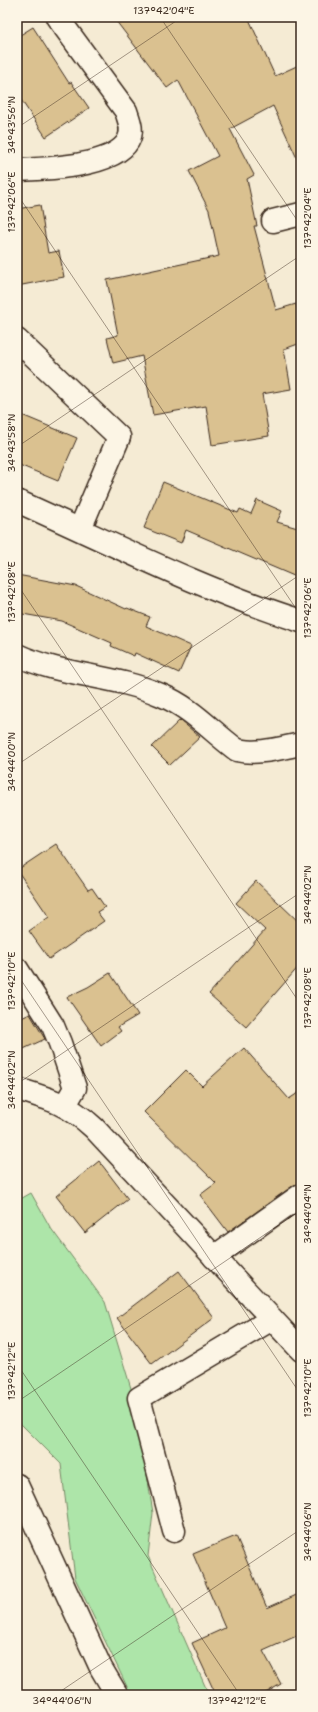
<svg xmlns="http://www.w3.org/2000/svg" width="318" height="1712" viewBox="0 0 318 1712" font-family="'Shantell Sans',sans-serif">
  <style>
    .green { fill: #ade5a9; stroke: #748864 }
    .building { fill: #dac190; stroke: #3b2a1e }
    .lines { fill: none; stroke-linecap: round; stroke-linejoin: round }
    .minor-casing { stroke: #3b2a1e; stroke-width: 25 }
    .tertiary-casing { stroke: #3b2a1e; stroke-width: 25 }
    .minor { stroke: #fcf5e5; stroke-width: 22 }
    .tertiary { stroke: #fcf5e5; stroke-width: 22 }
    .ticks { fill: none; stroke: #3b2a1e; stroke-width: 1; stroke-opacity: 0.45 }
    .neatline { fill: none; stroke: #3b2a1e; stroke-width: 1.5 }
    .ticks-label { font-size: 10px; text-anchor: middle; fill: #3b2a1e }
  </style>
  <rect width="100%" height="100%" fill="#f5ebd4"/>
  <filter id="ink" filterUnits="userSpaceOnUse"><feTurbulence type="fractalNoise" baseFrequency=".025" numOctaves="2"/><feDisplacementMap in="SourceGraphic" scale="8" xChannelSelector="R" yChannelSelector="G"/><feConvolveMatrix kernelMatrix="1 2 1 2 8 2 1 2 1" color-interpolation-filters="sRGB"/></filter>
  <g filter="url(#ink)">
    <path class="green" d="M31,1193l19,34 55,75 31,103 17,108 -5,43 61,139h-78l-56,-117 -14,-114 -44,-44v-219z"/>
    <g class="building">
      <path d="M113,17h135l27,59 26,-12v103l-28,-61 -43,23 24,46 -7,4 10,47h-3l22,84 20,-6 5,16v23l-17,6 7,40 -29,5 7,42 -57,9 -6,-39 -53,9 -11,-59 -29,7 -6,-25 11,-3 -11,-55 112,-24 -10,-46 -20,-39 29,-15 -40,-76 -11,8z"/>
      <path d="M33,27l36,56 2,-1 18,26 -43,29 -29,-43v-57z"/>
      <path d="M40,205l8,48 11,-2 5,26 -47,9v-77z"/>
      <path d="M17,413l60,25 -19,43 -41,-17z"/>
      <path d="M163,482l75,31 2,-4 11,5 6,-14 25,11 -5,11 24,7v50l-115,-49 -5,13 -37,-15z"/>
      <path d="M17,575l59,11 50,23 1,-1 23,9 -4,9 45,20 -12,27 -44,-20 -1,3 -23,-10 1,-3 -50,-22 -45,-8z"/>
      <path d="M180,720l20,17 -30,28 -18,-18z"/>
      <path d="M56,844l32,46 4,-2 13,19 -8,5 7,9 -55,38 -20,-28 20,-14 -32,-47z"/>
      <path d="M256,881l45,43v40l-55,63 -37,-33 56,-64 -29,-27z"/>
      <path d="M110,973l28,42 -20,12 3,4 -20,15 -34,-49 21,-10z"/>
      <path d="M30,1014l15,25 -28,13v-32z"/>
      <path d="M244,1048l45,51 12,-8v92l-7,2 -66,47 -28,-37 16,-12 -72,-71 42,-42 16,16z"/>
      <path d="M99,1161l29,38 -43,34 -29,-37z"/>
      <path d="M179,1271l35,47 -62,46 -35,-46z"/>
      <path d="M236,1536l31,72 34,-15v41l-38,17 18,33 -19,11h-46l-24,-52 33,-15 -32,-74z"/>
    </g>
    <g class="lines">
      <defs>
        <g id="minor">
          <path d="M17,170c27,-1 96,-3 111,-29 6,-10 1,-21 -2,-30l-69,-94"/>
          <path d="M273,221l28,-7"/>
          <path d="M17,340l102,97 -39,92"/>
          <path d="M17,501c94,42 186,89 284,120"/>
          <path d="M17,655c45,21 98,20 144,40 31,13 50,36 76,55 21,5 43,-2 64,-6"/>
          <path d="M17,969l36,57 7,17 15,45 -10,17"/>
          <path d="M17,1089c34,10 51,15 77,39l207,222"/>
          <path d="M214,1257l87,-62"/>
          <path d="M174,1531l-35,-133 133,-79"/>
        </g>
        <path id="tertiary" d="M17,1485l84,183 16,27"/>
      </defs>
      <use href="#minor" class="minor-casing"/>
      <use href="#tertiary" class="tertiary-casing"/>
      <use href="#minor" class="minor"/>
      <use href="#tertiary" class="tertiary"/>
    </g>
  </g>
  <path class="ticks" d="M160,17l141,209M17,128l165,-111M17,194l284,422M17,447l284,-192M17,584l284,421M17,765l284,-191M17,974l284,421M17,1084l284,-192M17,1364l223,331M17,1402l284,-192M55,1695l246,-166"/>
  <rect width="318" height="1712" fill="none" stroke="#fcf5e5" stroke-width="44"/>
  <rect x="22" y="22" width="274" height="1668" class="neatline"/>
  <g class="ticks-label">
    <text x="164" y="14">137°42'04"E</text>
    <text transform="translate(11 125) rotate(-90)" y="4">34°43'56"N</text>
    <text transform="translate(11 202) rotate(-90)" y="4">137°42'06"E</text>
    <text transform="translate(307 218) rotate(-90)" y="4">137°42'04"E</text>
    <text transform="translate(11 443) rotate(-90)" y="4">34°43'58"N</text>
    <text transform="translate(11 592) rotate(-90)" y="4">137°42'08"E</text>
    <text transform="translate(307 608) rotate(-90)" y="4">137°42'06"E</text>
    <text transform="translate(11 762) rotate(-90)" y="4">34°44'00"N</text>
    <text transform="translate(307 895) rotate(-90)" y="4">34°44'02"N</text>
    <text transform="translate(11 981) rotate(-90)" y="4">137°42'10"E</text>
    <text transform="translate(307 998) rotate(-90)" y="4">137°42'08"E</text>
    <text transform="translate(11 1080) rotate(-90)" y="4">34°44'02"N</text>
    <text transform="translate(307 1214) rotate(-90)" y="4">34°44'04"N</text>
    <text transform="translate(11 1371) rotate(-90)" y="4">137°42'12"E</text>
    <text transform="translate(307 1388) rotate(-90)" y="4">137°42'10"E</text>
    <text transform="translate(307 1532) rotate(-90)" y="4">34°44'06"N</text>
    <text x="62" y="1704">34°44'06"N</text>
    <text x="237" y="1704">137°42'12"E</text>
  </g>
</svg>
